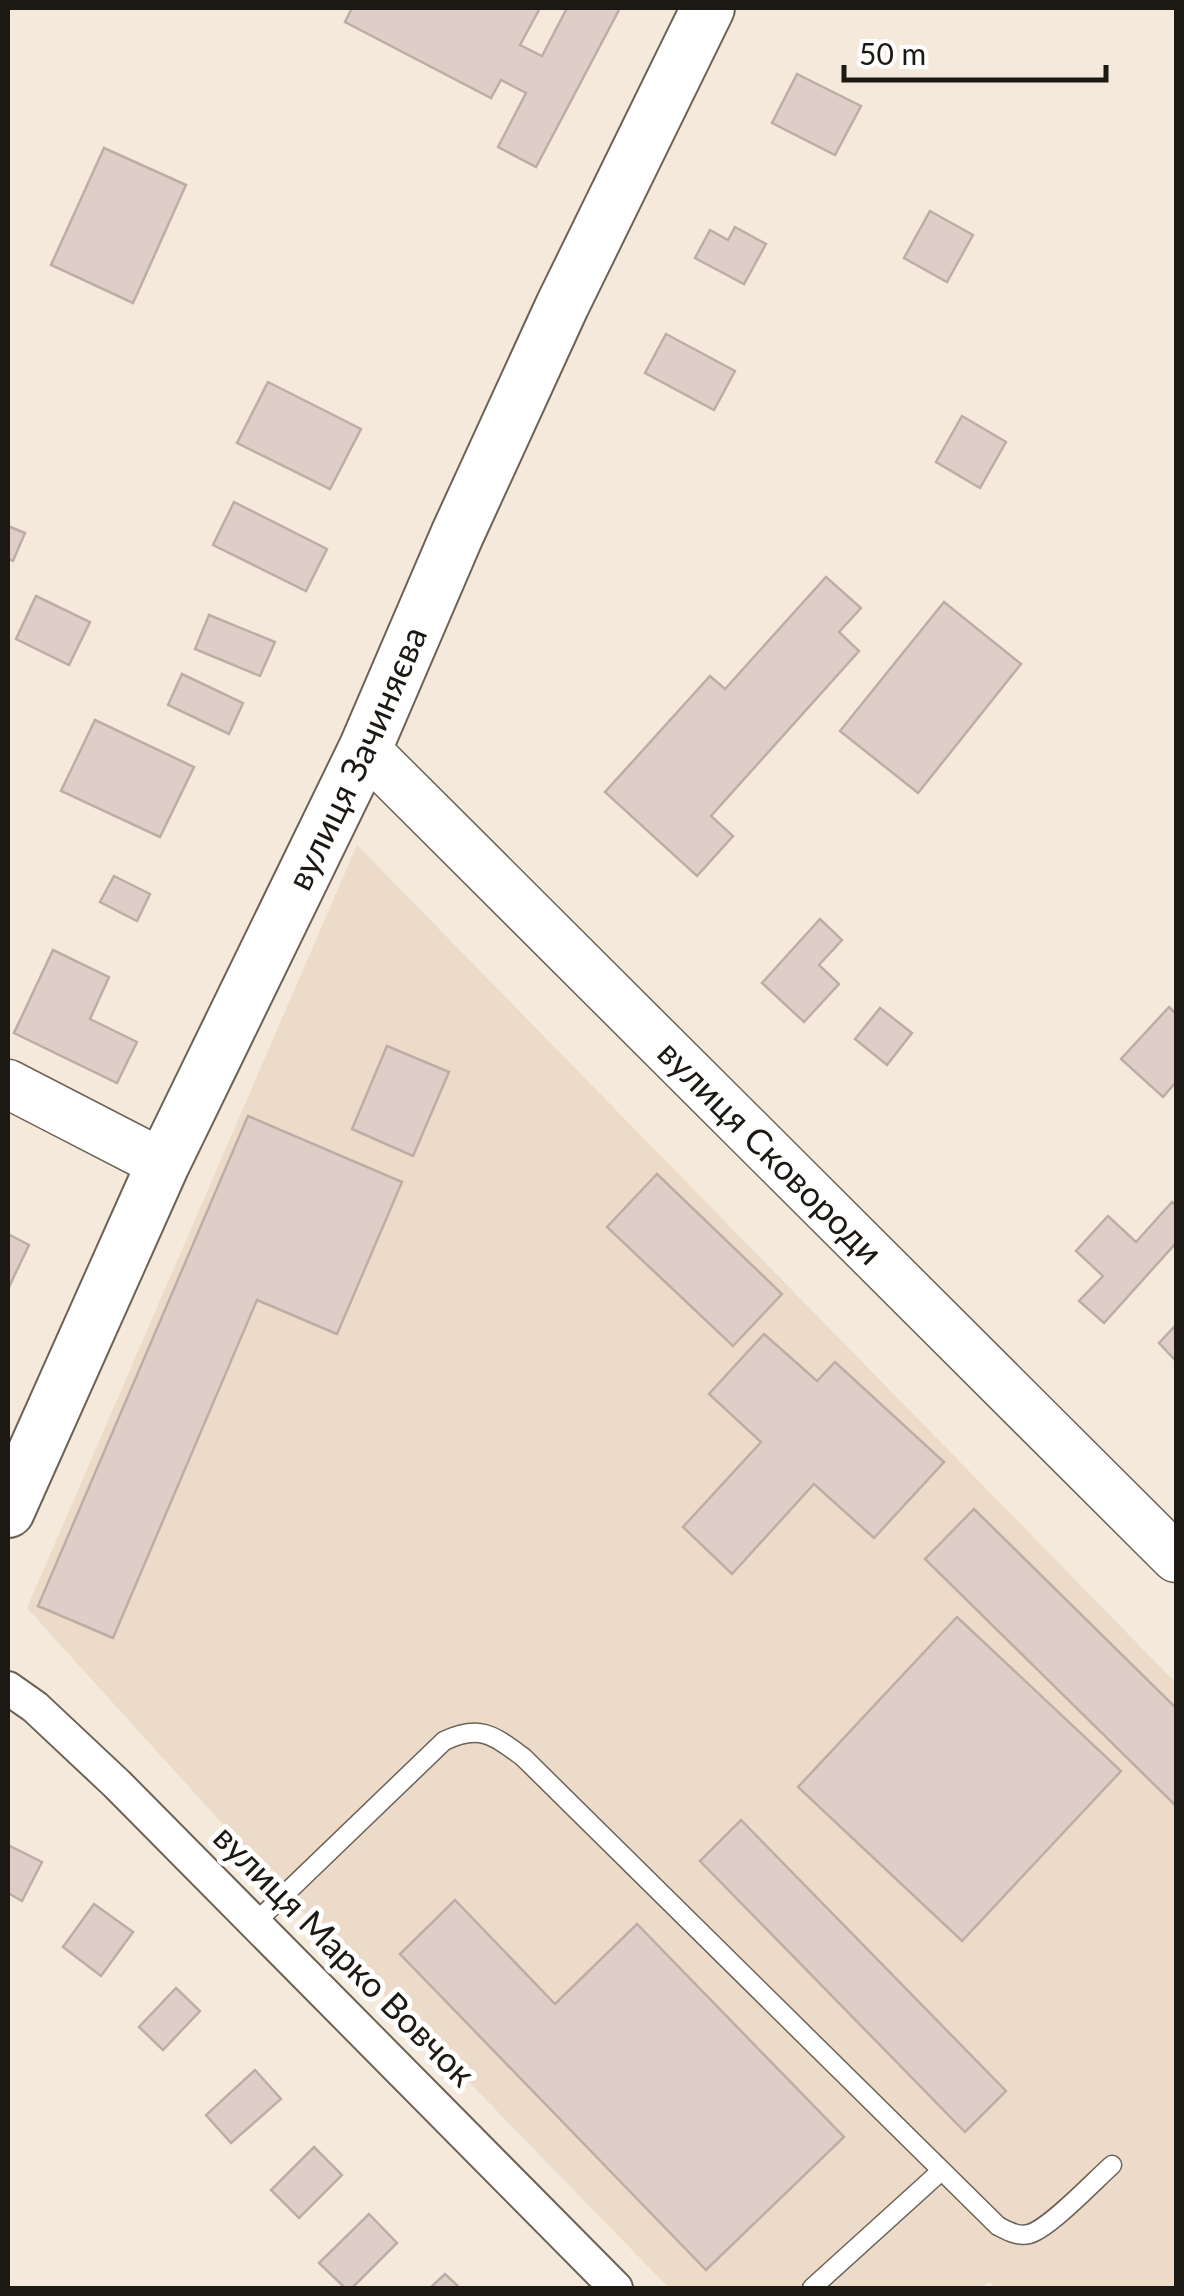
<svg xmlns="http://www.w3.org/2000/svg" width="1184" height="2296" viewBox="0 0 1184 2296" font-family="Lato,sans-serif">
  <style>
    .built { fill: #ecdbc8 }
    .building { fill: #dfcec7; stroke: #beada6; stroke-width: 2.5 }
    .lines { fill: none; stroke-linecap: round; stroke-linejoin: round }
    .lane-casing { stroke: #6c6256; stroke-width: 21 }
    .street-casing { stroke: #6c6256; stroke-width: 36 }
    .secondary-casing { stroke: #6c6256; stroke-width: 51 }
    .primary-casing { stroke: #6c6256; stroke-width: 56 }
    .lane { stroke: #fff; stroke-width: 18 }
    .street { stroke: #fff; stroke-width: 32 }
    .secondary { stroke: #fff; stroke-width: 48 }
    .primary { stroke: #fff; stroke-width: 52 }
    .labels { text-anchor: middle; stroke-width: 10; stroke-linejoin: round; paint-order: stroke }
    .street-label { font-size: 35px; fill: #1c1813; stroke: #fff }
  </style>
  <rect width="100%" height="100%" fill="#f5e9dc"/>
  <path class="built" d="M357,845l819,838v605h-180l-7,-6 -8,6h-312l-383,-394 -259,-286z"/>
  <g class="building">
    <path d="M352,8h188l-20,37 22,11 25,-48h53l-84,159 -38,-20 28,-54 -25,-13 -10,18 -146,-76z"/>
    <path d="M797,74l64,32 -26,49 -63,-32z"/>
    <path d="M104,148l82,37 -53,118 -82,-38z"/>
    <path d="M930,211l43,24 -26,47 -43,-24z"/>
    <path d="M735,227l31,17 -22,40 -49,-26 15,-28 18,10z"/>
    <path d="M666,334l69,37 -21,39 -69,-37z"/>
    <path d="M268,382l93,47 -31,60 -93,-46z"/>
    <path d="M962,416l44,26 -26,46 -44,-26z"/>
    <path d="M234,502l93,47 -21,42 -93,-46z"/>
    <path d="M8,526l17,7 -12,28 -5,-2z"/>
    <path d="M826,577l35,31 -22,24 20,19 -148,165 22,20 -36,40 -92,-84 105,-116 15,13z"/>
    <path d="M36,596l54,26 -21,43 -53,-26z"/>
    <path d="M944,602l77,62 -103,129 -78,-62z"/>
    <path d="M209,615l66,27 -15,34 -65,-27z"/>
    <path d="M182,674l61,29 -14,31 -61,-29z"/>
    <path d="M95,720l99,47 -34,70 -99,-46z"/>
    <path d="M114,876l36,18 -13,27 -37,-19z"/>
    <path d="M820,919l22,21 -23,25 20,19 -35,38 -42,-39z"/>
    <path d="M53,950l56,27 -19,42 47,23 -20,41 -103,-50z"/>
    <path d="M1169,1007l7,7v68l-13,15 -42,-38z"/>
    <path d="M880,1008l32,25 -25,32 -32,-26z"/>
    <path d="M387,1046l62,26 -36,84 -61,-27z"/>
    <path d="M248,1116l154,66 -65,152 -80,-34 -144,338 -75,-32z"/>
    <path d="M657,1174l125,120 -49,52 -126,-119z"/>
    <path d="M1172,1202l4,4v37l-72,80 -25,-22 24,-25 -27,-25 32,-35 28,26z"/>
    <path d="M8,1234l21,11 -21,44z"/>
    <path d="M1176,1325v36l-17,-18z"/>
    <path d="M764,1334l53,47 18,-19 109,100 -70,76 -60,-54 -82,90 -49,-47 78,-85 -52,-48z"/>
    <path d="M974,1509l202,199v98l-251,-247z"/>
    <path d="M957,1617l164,154 -159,170 -164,-154z"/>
    <path d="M741,1820l265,271 -41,41 -265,-271z"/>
    <path d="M8,1845l34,17 -20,39 -14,-8z"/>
    <path d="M455,1900l100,104 82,-80 207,213 -138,133 -306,-316z"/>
    <path d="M94,1904l39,28 -32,44 -38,-29z"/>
    <path d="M176,1988l24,23 -37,39 -24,-23z"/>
    <path d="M255,2070l26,29 -50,44 -25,-28z"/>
    <path d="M314,2147l28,28 -43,43 -28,-28z"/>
    <path d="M369,2214l28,29 -45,45h-7l-26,-25z"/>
    <path d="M445,2274l15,14h-30z"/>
  </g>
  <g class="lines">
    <defs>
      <g id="lane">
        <path d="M256,1922l188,-181c36,-17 49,-6 79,16l475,469c10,5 20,11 31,8 20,-5 65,-53 83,-69"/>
        <path d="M812,2288l128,-116"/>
      </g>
      <path id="street" d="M8,1688l27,19 82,77 499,504"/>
      <g id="secondary">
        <path id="s1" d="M365,749l811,809"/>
        <path d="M8,1084l155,80"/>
      </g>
      <g id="primary">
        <path id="s2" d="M8,1511l155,-347 202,-415 92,-214 105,-229 146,-298"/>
      </g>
    </defs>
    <use href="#lane" class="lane-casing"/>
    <use href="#street" class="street-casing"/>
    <use href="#secondary" class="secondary-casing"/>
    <use href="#primary" class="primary-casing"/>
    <use href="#lane" class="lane"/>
    <use href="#street" class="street"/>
    <use href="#secondary" class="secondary"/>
    <use href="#primary" class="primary"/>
  </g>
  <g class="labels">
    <g class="street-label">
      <text dy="12" stroke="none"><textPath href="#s2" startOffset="830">вулиця Зачиняєва</textPath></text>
      <text dy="12" stroke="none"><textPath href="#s1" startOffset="572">вулиця Сковороди</textPath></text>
      <text transform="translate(344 1956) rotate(45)" y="12">вулиця Марко Вовчок</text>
    </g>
  </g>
  <rect width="1184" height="2296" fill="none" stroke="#1c1813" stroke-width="20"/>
  <path d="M844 65v15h262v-15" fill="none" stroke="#1c1813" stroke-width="5"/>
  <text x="859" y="65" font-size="30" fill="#1c1813" stroke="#ffffff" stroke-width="8" paint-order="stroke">50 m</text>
</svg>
